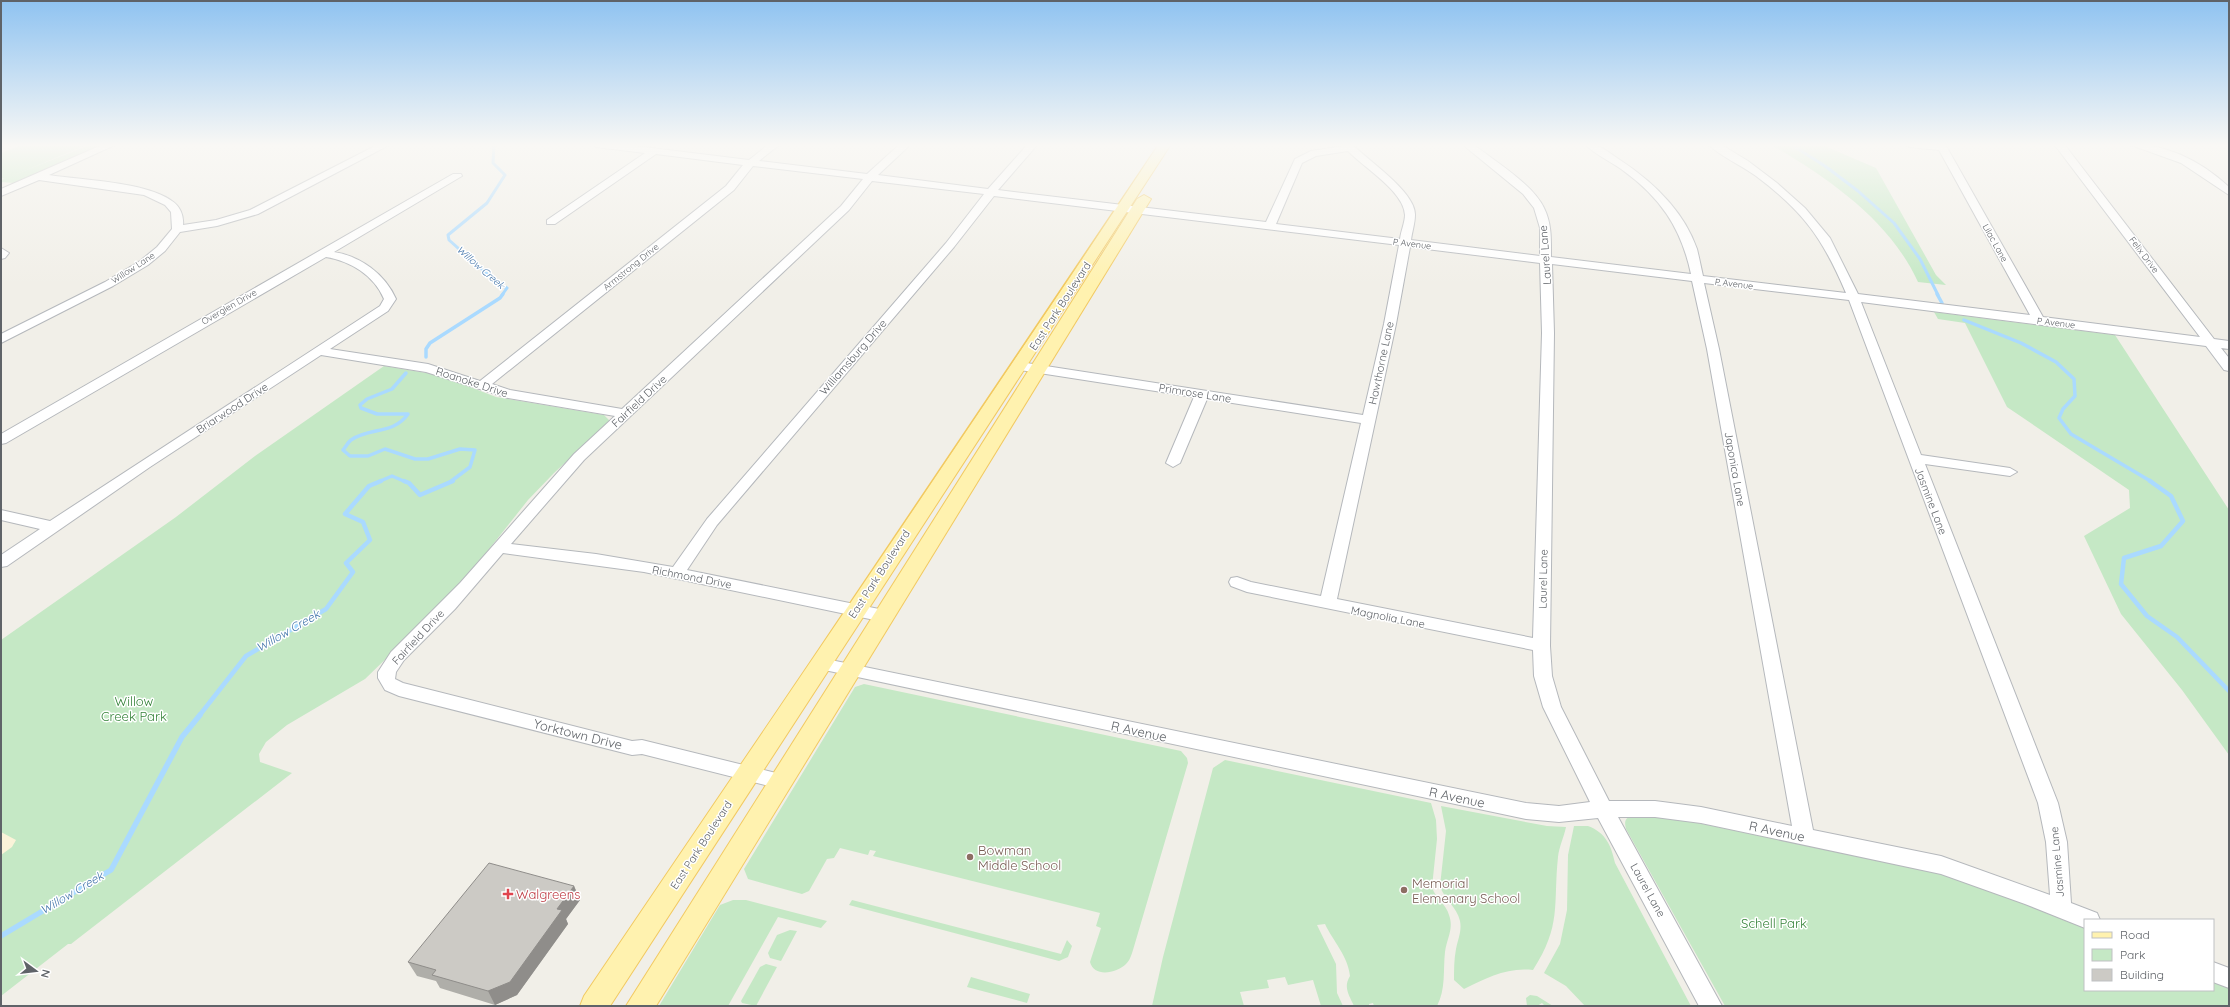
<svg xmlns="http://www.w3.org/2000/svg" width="2230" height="1007" viewBox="0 0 2230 1007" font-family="Quicksand,sans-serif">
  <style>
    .green { fill: #c5e8c5 }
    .sand { fill: #fbf3d9 }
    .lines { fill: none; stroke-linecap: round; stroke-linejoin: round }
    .stream-far3 { stroke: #aadaff; stroke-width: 3 }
    .stream-far2 { stroke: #aadaff; stroke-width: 3.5 }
    .stream-far1 { stroke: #aadaff; stroke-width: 4.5 }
    .stream { stroke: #aadaff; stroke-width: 5.5 }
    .minor-casing { stroke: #b5b8bc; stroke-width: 2 }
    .major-casing { stroke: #f2c960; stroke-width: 2 }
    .minor { fill: #fff; fill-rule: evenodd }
    .major { fill: #fff2af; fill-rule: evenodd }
    .wall { fill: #afaea9 }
    .shaded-wall { fill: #8f8d8a }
    .building { fill: #cccac5; stroke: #8f8d8a }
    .education-dot { fill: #8d6e63; stroke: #fff; stroke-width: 1.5 }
    .health-dot { fill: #e0444e; stroke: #fff; stroke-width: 1.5 }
    .labels { text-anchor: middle; stroke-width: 3; stroke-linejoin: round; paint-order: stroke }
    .far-street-label { font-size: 9px; fill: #5f6368; stroke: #fff }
    .far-water-label { font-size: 10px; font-style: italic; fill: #4174aa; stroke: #fff }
    .street-label { font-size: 11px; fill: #5f6368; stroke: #fff }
    .water-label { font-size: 12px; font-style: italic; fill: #4174aa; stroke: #fff }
    .near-park-label { font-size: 13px; fill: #348238; stroke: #fff }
    .near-street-label { font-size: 13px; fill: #5f6368; stroke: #fff }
    .near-education-label { font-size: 13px; fill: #785e54; stroke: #fff; text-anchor: start }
    .near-health-label { font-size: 13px; fill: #be3a42; stroke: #fff; text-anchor: start }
  </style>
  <rect width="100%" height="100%" fill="#f1efe8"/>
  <g class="green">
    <path d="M25,144h64l-84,35 -4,-1v-25z"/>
    <path d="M92,144h10l-88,39 -13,-1v-2z"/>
    <path d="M1770,144h50l56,24 60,107 10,10 -28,-3c-29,-63 -90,-104 -148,-138z"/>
    <path d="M1934,312l181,23 114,175v245l-47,-65 -61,-76 -37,-78 46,-28 -1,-18 -122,-83 -42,-84 -27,-4z"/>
    <path d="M384,366l55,9 57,22 108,18 6,6 -56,52 -26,27 -46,58 -55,61 -62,60 -78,46 -21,17 -7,12 1,8 32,11 -221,171h-3l-67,52v-356l175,-123 79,-61z"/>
    <path d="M864,684l317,67 6,7 1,5 -55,187c-2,6 -3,10 -7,14 -9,9 -32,14 -36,-2l11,-34 -5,-2 4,-13 -227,-57 3,-5 -6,-1 -2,5 -28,-7 -6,10 -7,1 -18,32 -7,3 -54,-15 -4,-10 111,-182z"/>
    <path d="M1225,760l206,43 5,17 1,19 -5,48c3,11 14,17 17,28 5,14 -2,23 -4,37 -2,18 1,37 -8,54h-63l-1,-3 -4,1v2h-15c-5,-11 -11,-19 -4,-30 -2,-20 -17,-35 -25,-52l-8,1 19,39 1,29 6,13h-22l-8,-26 -25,5 -3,-8 -18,3 2,8 -29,4 4,14h-92l11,-49 50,-189z"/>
    <path d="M1441,806l106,20 19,1c-2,10 -7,20 -8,30 -5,48 4,68 -25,113 -26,-3 -46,8 -69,19l-10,-9c0,-10 0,-21 2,-31 2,-10 6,-18 4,-28 -3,-14 -16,-22 -20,-35l6,-55z"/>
    <path d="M1633,815l46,4 273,57 133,47v67h128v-13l16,6v23h-504l-99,-177c-2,-8 -1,-11 7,-14z"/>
    <path d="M1588,826c18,7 23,19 27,37l76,143h-106l-19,-20 -22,-13 16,-29 7,-34 1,-55 6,-29z"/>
    <path d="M733,900h13l81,21 -6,7 -43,-11 -50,89h-69l61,-101z"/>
    <path d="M852,900l209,54 6,-14 5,6 -4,11 -9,4 -210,-56z"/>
    <path d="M790,930l7,1 -16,30 -11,-3 -2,-5 9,-18z"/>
    <path d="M766,964l11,3 -21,39 -14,-3 -1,-2 19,-34z"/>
    <path d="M971,977l59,17 -3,9 -60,-16z"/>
    <path d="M1530,995l7,1 16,10h-8l-3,-3 -5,3h-10l-1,-8z"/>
  </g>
  <path class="sand" d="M1,832l15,8 -4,7 -11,8z"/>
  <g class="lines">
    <g class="stream-far3">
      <path d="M494,144l-1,19 12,12 -18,28 -39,32 1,5 45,40 13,8 -5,7"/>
      <path d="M1790,144l35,22 33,25 36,32 26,36 18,36"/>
    </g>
    <g class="stream-far2">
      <path d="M1937,294l5,9"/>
      <path d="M1964,320l57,23 35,19 18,17 1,17 -12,13 -4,9 12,16 81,48"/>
      <path d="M426,357v-8l4,-6 70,-45 3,-4"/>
      <path d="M406,373l-14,16 -25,10 -7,6 1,3 16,6h31c-15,21 -38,13 -57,26 -3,2 -5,7 -8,10l7,6h18l17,-7 30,10h13l32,-10 15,1 -5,17 -20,15"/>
      <path d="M378,482l14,-6 14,6"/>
    </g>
    <g class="stream-far1">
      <path d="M404,481l5,2 11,12 33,-14"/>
      <path d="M2150,481l21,15 12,25 -22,25 -37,12 -3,26 26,32 30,21 52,54"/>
      <path d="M199,716l47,-60 80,-47 27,-37 -7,-9 24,-23 -7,-18 -18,-8 24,-28 12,-5"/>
    </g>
    <path class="stream" d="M1,936l110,-66 71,-133 18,-22"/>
    <defs>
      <g id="minor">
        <path d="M104,144h13l-68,31c33,5 98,7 123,26 8,5 12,15 11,24l33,-5 34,-10 129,-66h12l-133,70 -41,12 -37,6 -15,19 -17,14 -35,21 -112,57v-9l104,-52 35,-21 17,-14 15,-18 -1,-17 -6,-7 -21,-10 -105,-15 -38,16v-7z"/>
        <path d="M591,144h28l130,16 20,-16h11l-21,17 108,13 33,-30h11l-33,31 110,14 40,-45h10l-40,46 268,32 29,-63 16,-8 33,-5 -2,-2h10c15,16 64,48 63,71 0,8 -3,17 -4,25l129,16v-28l-6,-20 -11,-14 -61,-50h11c21,17 60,40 71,64 8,16 7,33 7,49l140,17c-10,-47 -31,-77 -70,-105 -11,-8 -27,-15 -36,-25 15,0 23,8 35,16 32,21 64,51 77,89 2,8 4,18 6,27l143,17c-23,-54 -42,-81 -90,-117 -12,-9 -39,-22 -48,-32h12l28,17 29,22 28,25 25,30 28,56 172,21 -91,-165 -30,-3 -5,-3h41l98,173 157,20 -146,-193h10l150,195 15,2v8l-8,-1 8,10v13l-5,-1 -18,-24 -345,-44 60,153 89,13 7,4 -7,4 -85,-12 133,339 9,39 4,61 26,10 3,7h-15v8l-60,-24 -84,-30 -240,-51 -46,-6h-37l104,189h-23l-101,-188 -39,4 -33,-3 -711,-151 -3,-4 3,-4 6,-2 705,145 33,3 31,-4 -47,-95 -9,-31 -1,-26 -286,-58 -16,-6 -2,-4 2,-4 6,-1 14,5 70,14 40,-173 -154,-24 -27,64 -7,4 -7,-4 28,-66 -174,-27 -6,-4 6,-4 343,53 21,-91 15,-79 -405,-49 -40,51 -237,278 -30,45 197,40 6,2 2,4 -2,4 -6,2 -240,-50 -141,-19 -48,56 -51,51 -8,12 -1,7 8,4 229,58 10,-1 146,36 3,5 -3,5 -7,3 -139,-35 -10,1 -233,-59 -14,-6 -7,-12v-6l13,-20 69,-69 114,-129 41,-38 -107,-18 -82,-26 -105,-17 -171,112 -143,99 -6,1v-12l39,-26 -39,-9v-10l49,11 330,-215 4,-7c-10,-24 -34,-38 -58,-42l-320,186 -5,1v-10l452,-260h8l1,2 -128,76c26,4 51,22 62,47l-8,12 -58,38 98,15 52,17 246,-195 17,-21 -87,-11 -101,70h-8v-4l98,-67 -49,-6zM1348,151c15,16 56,40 57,64 0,7 -4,16 -5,24l-124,-15 26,-61 14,-7zM753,166l110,13 -22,27 -219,203 -112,-19 -18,-6 242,-194zM872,181l112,13 -38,49 -239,276 -34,48 -77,-13 -85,-10 73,-84 265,-250zM1410,247l130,16 2,70 -9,305 -196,-39 59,-275zM1552,264l140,17 15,68 85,477 -91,-19 -46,-6h-46l-48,-94 -9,-31 -2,-30 4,-313zM1704,283l145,17 189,503 8,39 4,53 -109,-39 -128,-26 -94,-481z"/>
        <path d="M2128,144c39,0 73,17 101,43v8l-48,-32z"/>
        <path d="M1,248l8,5 -4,5 -4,1z"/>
        <path d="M2213,962l16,6v20l-16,-6z"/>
      </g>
      <g id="major">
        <path d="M1159,144h12l-561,862h-30l4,-10c192,-284 385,-566 575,-852z"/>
        <path d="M1144,195l7,4 -495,807h-30l511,-807z"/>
      </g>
    </defs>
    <use href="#minor" class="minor-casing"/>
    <use href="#major" class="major-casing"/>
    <use href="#minor" class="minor"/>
    <use href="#major" class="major"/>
  </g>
  <path class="wall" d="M574,886l6,14 -14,19 2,5 -51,71 -22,10 -55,-17 -4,-7 -19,-5 -9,-14z"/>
  <path class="shaded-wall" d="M574,886l6,14 -14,19 2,5 -51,71 -22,10 -7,-14z"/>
  <path class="building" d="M489,863l85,23 -17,23 5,1 -52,72 -22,9 -56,-16 4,-5 -28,-8z"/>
  <linearGradient id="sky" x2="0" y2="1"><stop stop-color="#8fc3f1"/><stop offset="0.51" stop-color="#f9f8f5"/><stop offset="1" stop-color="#f9f8f5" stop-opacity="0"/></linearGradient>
  <rect width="2230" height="285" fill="url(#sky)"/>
  <g class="education-dot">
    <circle cx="970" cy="857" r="4"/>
    <circle cx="1404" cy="890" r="4"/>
  </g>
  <path class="health-dot" d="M506 888h4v4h4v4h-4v4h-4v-4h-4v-4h4z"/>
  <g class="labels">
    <g class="far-street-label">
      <text transform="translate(1995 243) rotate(61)" y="3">Lilac Lane</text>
      <text transform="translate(1412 244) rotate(7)" y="3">P Avenue</text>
      <text transform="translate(2144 255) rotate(53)" y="3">Felix Drive</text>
      <text transform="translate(631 267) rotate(-39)" y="3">Armstrong Drive</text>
      <text transform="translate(133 268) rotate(-33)" y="3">Willow Lane</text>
      <text transform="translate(1734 284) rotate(7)" y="3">P Avenue</text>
      <text transform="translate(229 307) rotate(-30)" y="3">Overglen Drive</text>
      <text transform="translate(2056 323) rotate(7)" y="3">P Avenue</text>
    </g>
    <g class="far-water-label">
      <text transform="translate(481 267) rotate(41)" y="4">Willow Creek</text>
    </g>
    <g class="street-label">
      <text transform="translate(1545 255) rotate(-94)" y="4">Laurel Lane</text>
      <text transform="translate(1060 306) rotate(-57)" y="4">East Park Boulevard</text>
      <text transform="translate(853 357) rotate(-49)" y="4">Williamsburg Drive</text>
      <text transform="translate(1381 363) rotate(-78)" y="4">Hawthorne Lane</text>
      <text transform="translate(472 382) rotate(18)" y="4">Roanoke Drive</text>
      <text transform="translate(1195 393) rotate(9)" y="4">Primrose Lane</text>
      <text transform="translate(639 401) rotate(-43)" y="4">Fairfield Drive</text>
      <text transform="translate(232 408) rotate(-33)" y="4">Briarwood Drive</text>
      <text transform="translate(1735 469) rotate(80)" y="4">Japonica Lane</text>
      <text transform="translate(1931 501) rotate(69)" y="4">Jasmine Lane</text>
      <text transform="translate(879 574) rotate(-57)" y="4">East Park Boulevard</text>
      <text transform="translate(692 577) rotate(11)" y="4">Richmond Drive</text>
      <text transform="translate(1543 579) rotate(-89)" y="4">Laurel Lane</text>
      <text transform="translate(1388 617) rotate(11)" y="4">Magnolia Lane</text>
      <text transform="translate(418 637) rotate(-47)" y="4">Fairfield Drive</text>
      <text transform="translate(701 845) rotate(-57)" y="4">East Park Boulevard</text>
      <text transform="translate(2057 862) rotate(-95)" y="4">Jasmine Lane</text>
      <text transform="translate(1648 890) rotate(61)" y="4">Laurel Lane</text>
    </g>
    <g class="water-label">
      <text transform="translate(288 631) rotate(-30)" y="4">Willow Creek</text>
      <text transform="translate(72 893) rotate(-31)" y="4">Willow Creek</text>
    </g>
    <g class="near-park-label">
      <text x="134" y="706">Willow<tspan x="134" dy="15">Creek Park</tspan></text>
      <text x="1774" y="928">Schell Park</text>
    </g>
    <g class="near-street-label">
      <text transform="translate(1139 731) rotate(12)" y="5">R Avenue</text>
      <text transform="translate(578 734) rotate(14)" y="5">Yorktown Drive</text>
      <text transform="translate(1457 797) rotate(12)" y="5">R Avenue</text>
      <text transform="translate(1777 831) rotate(12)" y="5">R Avenue</text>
    </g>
    <g class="near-education-label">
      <text x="978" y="855">Bowman<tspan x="978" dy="15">Middle School</tspan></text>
      <text x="1412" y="888">Memorial<tspan x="1412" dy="15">Elemenary School</tspan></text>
    </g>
    <g class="near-health-label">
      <text x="516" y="899">Walgreens</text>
    </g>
  </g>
  <rect width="2230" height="1007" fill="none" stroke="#5f6368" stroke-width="4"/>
  <rect x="2084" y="919" width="130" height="72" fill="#ffffff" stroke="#bfc1c3"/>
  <rect x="2092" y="932" width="20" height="6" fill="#fff2af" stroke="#bfc1c3"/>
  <text x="2120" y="939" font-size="12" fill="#5f6368">Road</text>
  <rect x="2092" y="949" width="20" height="12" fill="#c5e8c5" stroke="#bfc1c3"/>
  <text x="2120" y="959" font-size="12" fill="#5f6368">Park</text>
  <rect x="2092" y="969" width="20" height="12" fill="#cccac5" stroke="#bfc1c3"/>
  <text x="2120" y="979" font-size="12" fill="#5f6368">Building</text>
  <g transform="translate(36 971) rotate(105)" stroke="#ffffff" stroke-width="3" paint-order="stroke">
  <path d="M0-3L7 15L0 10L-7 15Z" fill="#5f6368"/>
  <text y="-6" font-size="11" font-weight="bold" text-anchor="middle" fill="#5f6368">N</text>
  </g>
</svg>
